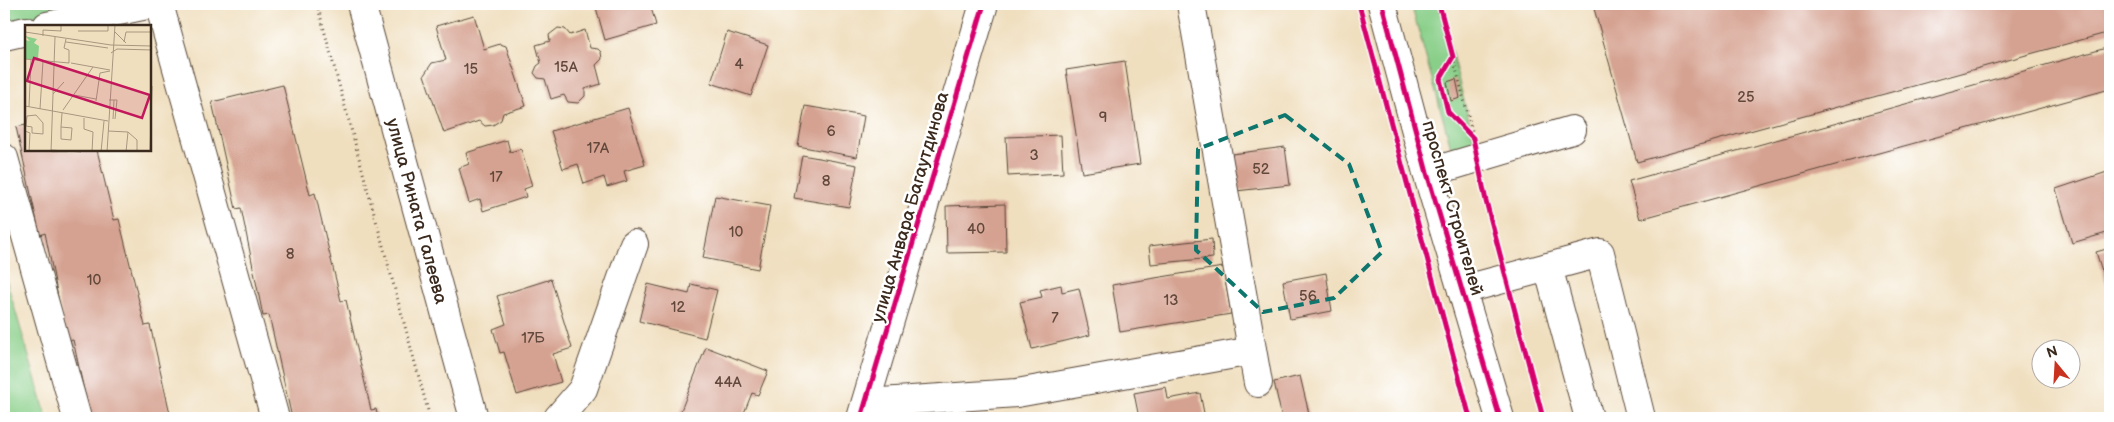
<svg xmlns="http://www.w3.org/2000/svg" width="2114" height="422" viewBox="0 0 2114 422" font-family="'Balsamiq Sans',sans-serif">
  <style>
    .green { fill: #89cf89; stroke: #627c54 }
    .building { fill: #d5a291 }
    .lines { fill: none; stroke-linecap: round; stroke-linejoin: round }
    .minor-casing { stroke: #564536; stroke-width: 30 }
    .path { stroke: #564536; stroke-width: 3; stroke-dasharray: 1 4; stroke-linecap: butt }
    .minor { stroke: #fff; stroke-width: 28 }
    .cycleway-casing { stroke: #fff; stroke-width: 8 }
    .cycleway { stroke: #d6006c; stroke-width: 5 }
    .marked { fill: none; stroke: #0f766e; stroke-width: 4; stroke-dasharray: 10 6; stroke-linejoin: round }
    .labels { text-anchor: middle; stroke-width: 5; stroke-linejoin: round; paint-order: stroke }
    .number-label { font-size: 15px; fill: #62483b }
    .street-label { font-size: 18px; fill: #3b2a1e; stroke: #fff }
    .inset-road { fill: none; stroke: #a8977f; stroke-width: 1 }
    .view { fill: #c2185b; fill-opacity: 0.15; stroke: #c2185b; stroke-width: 2.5 }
    .inset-edge { fill: none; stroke: #3b2a1e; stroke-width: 2.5 }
  </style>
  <rect width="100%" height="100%" fill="#fff"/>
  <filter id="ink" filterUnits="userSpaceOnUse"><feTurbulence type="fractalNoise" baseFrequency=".02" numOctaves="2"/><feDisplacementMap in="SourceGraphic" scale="10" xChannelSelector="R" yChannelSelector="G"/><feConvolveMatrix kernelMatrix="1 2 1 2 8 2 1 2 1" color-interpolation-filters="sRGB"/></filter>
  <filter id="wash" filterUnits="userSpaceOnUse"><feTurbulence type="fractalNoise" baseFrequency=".0096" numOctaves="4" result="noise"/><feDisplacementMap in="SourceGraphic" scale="20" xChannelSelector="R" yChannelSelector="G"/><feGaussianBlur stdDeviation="1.12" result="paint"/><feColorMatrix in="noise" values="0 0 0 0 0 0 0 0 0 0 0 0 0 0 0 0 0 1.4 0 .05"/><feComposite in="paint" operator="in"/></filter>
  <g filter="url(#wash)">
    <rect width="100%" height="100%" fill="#f0dfbf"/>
    <g class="green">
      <path d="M4,4h69v2l-69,19z"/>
      <path d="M1411,4h28l40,155 -23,6z"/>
      <path d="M4,278l2,1 41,139h-43z"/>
    </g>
    <g id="blocks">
      <g class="building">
        <path d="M595,4h55l6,21 -51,15z"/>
        <path d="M1599,4h511v28l-473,130 -44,-157z"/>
        <path d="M474,15l10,34 16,-5 6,2 20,60 -23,7 -2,7 -8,5 -8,1 -6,-5 -35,12 -20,-58 8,-12 14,-3 -10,-34z"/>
        <path d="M558,28l7,1 5,6 15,-5 5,18 8,1 3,3 1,7 -6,6 5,19 -16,5v7l-7,7 -10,-1 -4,-7 -13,4 -6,-20 -7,-1 -4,-5 3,-7 4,-3 -5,-18 14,-4 -1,-6z"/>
        <path d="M727,32l41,13 -17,51 -40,-13z"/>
        <path d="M2110,47v42l-470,130 -11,-38z"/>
        <path d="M1125,61l15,103 -58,9 -16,-103z"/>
        <path d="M1456,79l4,19 -9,3 -4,-19z"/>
        <path d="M283,85l27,110 5,-2 26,108 5,-1 25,110 5,-1 2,9h-86l-23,-103 -6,1 -22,-108 -5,1 -24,-107z"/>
        <path d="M805,106l59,10 -7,41 -59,-11z"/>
        <path d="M628,108l17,57 -21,6 3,10 -20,6 -3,-10 -20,7 -6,-20 -15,5 -12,-38z"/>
        <path d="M26,125v25h71l17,70 5,-1 26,107 5,-1 21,93h-81l-17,-78 -6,1 -22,-108 -5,2 -24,-108z"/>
        <path d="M1061,135l2,38 -55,3 -2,-39z"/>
        <path d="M507,140l3,12 11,-3 11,37 -8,3 2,8 -43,14 -3,-12 -11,4 -10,-35 10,-4 -3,-11z"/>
        <path d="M1285,147l5,38 -54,6 -4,-37z"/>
        <path d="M802,155l55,10 -8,42 -55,-9z"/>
        <path d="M2110,171v61l-38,11 -16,-54z"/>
        <path d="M715,196l55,10 -12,63 -55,-11z"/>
        <path d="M1005,204l1,48 -59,1 -1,-47z"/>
        <path d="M1212,239l1,19 -62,6 -2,-18z"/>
        <path d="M2110,248v48l-14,-44z"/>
        <path d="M1223,267l8,47 -111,18 -8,-47z"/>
        <path d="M1326,273l6,38 -42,8 -7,-38z"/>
        <path d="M551,279l21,69 -19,6 8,28 -44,13 -13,-43 -4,1 -7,-24 13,-5 -9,-28z"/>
        <path d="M648,284l41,10 2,-10 26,6 -12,48 -66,-17z"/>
        <path d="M1061,285l1,7 17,-4 11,47 -58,14 -12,-47 22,-5 -2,-7z"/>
        <path d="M706,347l62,24 -10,24 -6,-2 -10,25h-64z"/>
        <path d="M1300,376l10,42h-28l-8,-36z"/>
        <path d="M1166,387l2,12 32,-6 5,25h-66l-5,-25z"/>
      </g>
    </g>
  </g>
  <g filter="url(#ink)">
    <use href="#blocks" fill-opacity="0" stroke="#564536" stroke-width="1"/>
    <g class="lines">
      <defs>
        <g id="minor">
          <path d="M159,4l116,414"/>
          <path d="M361,4l113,414"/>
          <path d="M1191,4l67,379"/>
          <path d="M1382,4l45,169 73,245"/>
          <path d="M47,26l105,-22"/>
          <path d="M4,36l22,-5"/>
          <path d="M4,158l73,260"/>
          <path d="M1427,173l145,-43"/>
          <path d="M1548,267l52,-14 41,165"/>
          <path d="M1462,290l86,-23 41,151"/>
          <path d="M866,403l151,-10 235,-42"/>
          <path d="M558,418l25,-29 51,-145"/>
          <path d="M861,418l123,-414"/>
        </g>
      </defs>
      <use href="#minor" class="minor-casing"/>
      <g class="path">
        <path d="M317,4l113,414"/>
        <path d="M1453,57l19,74"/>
      </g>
      <use href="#minor" class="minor"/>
      <defs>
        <g id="cycleway">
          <path d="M1359,4l111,414"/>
          <path d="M1382,4l45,169 73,245"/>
          <path d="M1439,4l14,53 -13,22 8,33 25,26 13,63 57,217"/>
          <path d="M861,418l123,-414"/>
        </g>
      </defs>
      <use href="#cycleway" class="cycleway-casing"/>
      <use href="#cycleway" class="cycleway"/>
    </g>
  </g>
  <path class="marked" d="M1285,115l64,49 33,88 -48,46 -71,14 -67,-62 2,-101z"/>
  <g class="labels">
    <g class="number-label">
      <text x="739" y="69">4</text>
      <text x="566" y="72">15А</text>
      <text x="471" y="74">15</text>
      <text x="1746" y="102">25</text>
      <text x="1103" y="122">9</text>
      <text x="831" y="136">6</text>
      <text x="598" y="153">17А</text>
      <text x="1034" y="160">3</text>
      <text x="1261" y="174">52</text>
      <text x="496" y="182">17</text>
      <text x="826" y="186">8</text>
      <text x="976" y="234">40</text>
      <text x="736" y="237">10</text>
      <text x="290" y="259">8</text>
      <text x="94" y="285">10</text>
      <text x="1308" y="301">56</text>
      <text x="1171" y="305">13</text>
      <text x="678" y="312">12</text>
      <text x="1055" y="323">7</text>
      <text x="533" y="343">17Б</text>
      <text x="728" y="387">44А</text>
    </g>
    <g class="street-label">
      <text transform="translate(910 207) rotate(-74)" y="6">улица Анвара Багаутдинова</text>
      <text transform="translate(1453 208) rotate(74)" y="6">проспект Строителей</text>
      <text transform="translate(417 211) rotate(75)" y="6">улица Рината Галеева</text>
    </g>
  </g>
  <g transform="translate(25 25)">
    <rect width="126" height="126" fill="#f0dfbf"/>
    <path d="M0,11l12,3 -3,4 5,3 -1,13h-13v-19l5,1z" fill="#89cf89"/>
    <path class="inset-road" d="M53,6h30v-6M89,6l12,12M0,7l86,13 41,1M18,11v-6l18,1v-6M41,17l42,6M99,17l2,-10h26M86,28l6,-4 35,1M0,34l44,4v-13l-5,-2 2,-9M46,38l39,7M28,69l11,-12M49,70l22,4M84,75h5l-1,19M89,75h3l-2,19M71,76l4,-28 10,-2M0,81l83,15M4,82l2,-47M15,84l3,-48M38,85l30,-43M11,90l7,8v11l-11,-1v-6l-6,-1 1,-10zM59,93v11l9,3 -1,20M36,102l11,1 -1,12 -10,-1v-12l1,-14M0,106l5,2 -1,19M83,106l20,1 -2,20M103,107l9,8v12M26,125l30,2M26,127l4,-115M76,127l3,-31M82,127l8,-127M125,127l2,-66"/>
    <path class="view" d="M9,33l116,37 -8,23 -115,-37z"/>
    <rect width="126" height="126" class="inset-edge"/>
  </g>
  <rect width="2114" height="422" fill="none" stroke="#fff" stroke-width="20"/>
  <g transform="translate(2056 364) rotate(342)"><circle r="24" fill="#ffffff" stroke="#b1aaa5"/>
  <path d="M0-4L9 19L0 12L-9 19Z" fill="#c8321e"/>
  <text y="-8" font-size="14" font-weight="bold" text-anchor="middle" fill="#3b2a1e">N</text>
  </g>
</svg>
